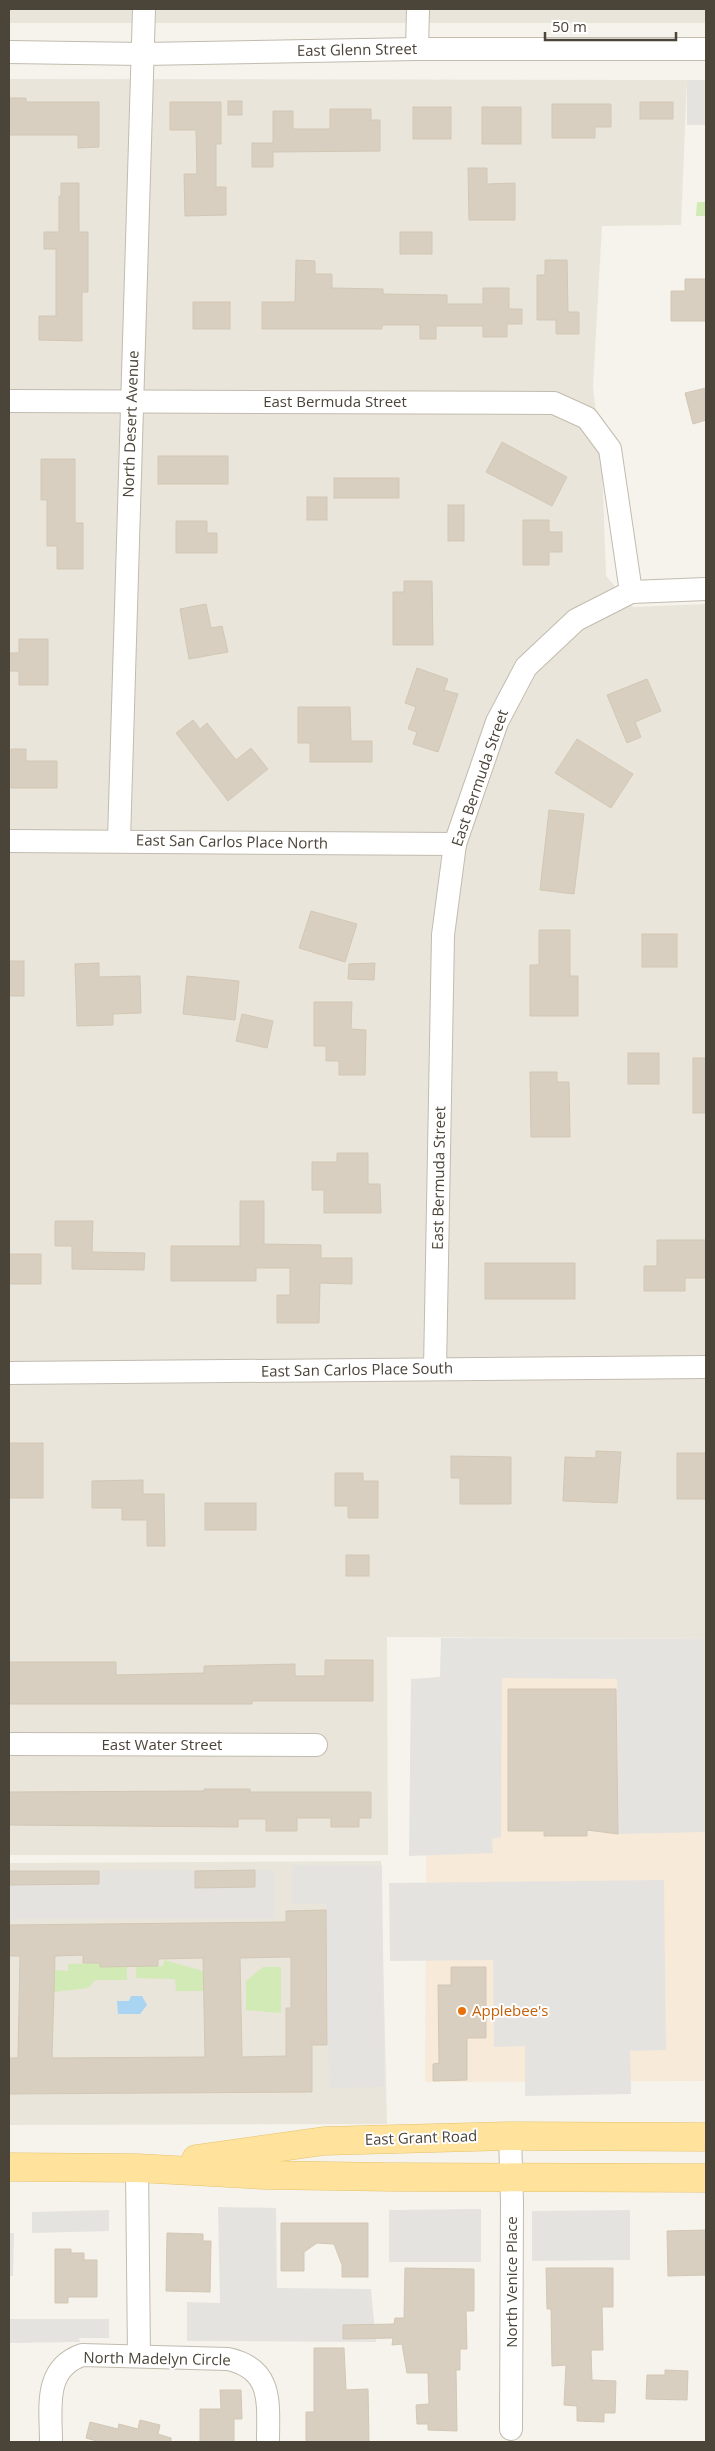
<svg xmlns="http://www.w3.org/2000/svg" width="715" height="2451" viewBox="0 0 715 2451" font-family="'Open Sans',sans-serif">
  <style>
    .residential { fill: #eae5da }
    .commercial { fill: #f7ead8 }
    .green { fill: #d2eab5 }
    .parking { fill: #e5e3e0 }
    .water { fill: #a9d4f2 }
    .building { fill: #d8cfc1; stroke: #d3c7b4; fill-rule: evenodd }
    .lines { fill: none; stroke-linecap: round; stroke-linejoin: round }
    .minor-casing { stroke: #c2bbae; stroke-width: 24 }
    .major-casing { stroke: #e6c16a; stroke-width: 29 }
    .minor { stroke: #fff; stroke-width: 22 }
    .major { stroke: #ffe39c; stroke-width: 28 }
    .food-dot { fill: #e8710a; stroke: #fff; stroke-width: 2 }
    .labels { text-anchor: middle; stroke-width: 4; stroke-linejoin: round; paint-order: stroke }
    .street-label { font-size: 15px; fill: #4b4439; stroke: #fff }
    .food-label { font-size: 15px; fill: #c56008; stroke: #fff; text-anchor: start }
  </style>
  <rect width="100%" height="100%" fill="#f6f3ec"/>
  <g class="residential">
    <rect x="9" y="9" width="697" height="14"/>
    <path d="M9,79l678,1 -6,145 -79,1 -9,161 9,75 4,114 27,31 73,-3v1035l-319,-2 1,218h-379z"/>
    <path d="M381,1861l6,263 -378,1v-262z"/>
  </g>
  <path class="commercial" d="M706,1651v430l-281,1 2,-397 47,-33z"/>
  <g class="green">
    <path d="M697,202h9v14h-10z"/>
    <path d="M164,1960l39,11 1,20h-28l-1,-12 -39,-1v-12h27z"/>
    <path d="M100,1963v4h27v13h-32l-7,8 -34,4v-22l14,1v-7z"/>
    <path d="M263,1967h18v46l-35,-3v-29z"/>
  </g>
  <g class="parking">
    <rect x="687" y="80" width="19" height="45"/>
    <path d="M441,1638l265,1v193l-88,2 -1,-155 -115,-1 -1,159 -9,2 1,14 -84,3 2,-177 29,-2z"/>
    <path d="M292,1865h90l2,222 -55,1 -3,-184h-34z"/>
    <path d="M275,1870v49h-266v-48z"/>
    <path d="M664,1880l2,170 -36,1 1,43 -106,2v-50l-31,1 -1,-87 -103,1 -1,-78z"/>
    <path d="M218,2207l58,1 1,80 94,1 5,53 -189,-1v-39l33,1z"/>
    <path d="M481,2209v53h-92v-52z"/>
    <path d="M109,2210v21l-77,2v-21z"/>
    <path d="M630,2210v50l-98,1v-50z"/>
    <path d="M9,2233h5l-1,43h-4z"/>
    <path d="M9,2319h100v19h-30l1,4 -71,1z"/>
  </g>
  <path class="water" d="M131,1996h11l5,9 -7,9h-22l-1,-13h12z"/>
  <g class="building">
    <path d="M9,98h17v4h73v45l-21,1v-13h-69z"/>
    <rect x="228" y="101" width="14" height="14"/>
    <path d="M170,102h51v42h-5v43h10v28l-41,1 -1,-42h13l-1,-44h-26z"/>
    <rect x="640" y="102" width="33" height="17"/>
    <path d="M552,104h59v23h-16v11h-43z"/>
    <rect x="413" y="107" width="38" height="32"/>
    <rect x="482" y="107" width="39" height="37"/>
    <path d="M330,109h41v11h9v31l-107,1v15h-21v-24h21v-32h20v18h37z"/>
    <path d="M468,168h19v16l28,-1v37h-46z"/>
    <path d="M61,183h18v49h9v60h-6v49l-43,-1v-24h17v-67h-12v-17h15v-36h2z"/>
    <rect x="400" y="232" width="32" height="22"/>
    <path d="M296,260l19,1v13h17v14l51,1v5l64,1v9h36v-16h26v21h13v15h-15v13h-24v-11h-47v13h-16v-14h-38v4h-120v-27h33z"/>
    <path d="M545,260h22l1,52h11v22h-23v-14h-19v-45h8z"/>
    <path d="M685,279h21v42h-35v-30h14z"/>
    <rect x="193" y="302" width="37" height="27"/>
    <path d="M706,388v32l-13,4 -8,-31z"/>
    <path d="M502,442l65,35 -15,29 -66,-34z"/>
    <rect x="158" y="456" width="70" height="28"/>
    <path d="M41,459h34v64h8v46h-26v-23h-10v-46h-6z"/>
    <rect x="334" y="478" width="65" height="20"/>
    <rect x="307" y="497" width="20" height="23"/>
    <rect x="448" y="505" width="16" height="36"/>
    <path d="M523,520h26v12h13v20h-13v13h-26z"/>
    <path d="M176,521h31v12h10v20h-41z"/>
    <path d="M404,581h28l1,64h-40v-53h11z"/>
    <path d="M206,604l5,24 11,-2 6,26 -39,7 -9,-50z"/>
    <path d="M19,639h29v46h-29v-14h-10v-18h10z"/>
    <path d="M417,668l31,11 -4,11 14,4 -20,58 -25,-8 4,-12 -9,-3 8,-22 -11,-4z"/>
    <path d="M647,679l14,32 -26,11 6,15 -14,6 -20,-48z"/>
    <path d="M298,707h52l1,34h21v21h-62v-19h-12z"/>
    <path d="M193,720l7,9 7,-6 29,37 15,-12 17,21 -40,32 -52,-68z"/>
    <path d="M577,739l56,35 -22,34 -56,-35z"/>
    <path d="M11,749h15v12h31v27h-46z"/>
    <path d="M549,810l35,4 -10,80 -34,-4z"/>
    <path d="M311,911l46,13 -12,38 -46,-14z"/>
    <path d="M539,930h31v46h8v40h-48v-51h9z"/>
    <rect x="642" y="934" width="35" height="33"/>
    <rect x="9" y="961" width="15" height="35"/>
    <path d="M99,963v14l41,-1 1,37 -28,1v11l-36,1 -2,-62z"/>
    <path d="M375,963l-1,17 -26,-1 1,-15z"/>
    <path d="M187,976l52,5 -4,39 -52,-6z"/>
    <path d="M314,1002h38l-1,27 15,1 -1,45h-26v-14h-13v-15h-12z"/>
    <path d="M242,1014l31,7 -6,27 -31,-7z"/>
    <rect x="628" y="1053" width="31" height="31"/>
    <rect x="693" y="1058" width="13" height="55"/>
    <path d="M530,1072h27v10h12l1,55h-39z"/>
    <path d="M337,1153h31v31h12l1,29h-57v-23h-12v-28h25z"/>
    <path d="M240,1201h24v43l57,1v13h31v26l-32,-1 -1,40h-42v-28h13v-27h-34v13h-85v-35h69z"/>
    <path d="M55,1221h38l-1,31 53,1 -1,17 -72,-1v-23h-17z"/>
    <path d="M657,1240h49v38h-21v13h-41v-25h13z"/>
    <rect x="9" y="1254" width="32" height="30"/>
    <rect x="485" y="1263" width="90" height="36"/>
    <rect x="9" y="1443" width="34" height="55"/>
    <path d="M596,1451l25,1 -4,51 -54,-2 2,-44 31,1z"/>
    <rect x="677" y="1453" width="29" height="46"/>
    <path d="M451,1456l60,1v47h-51v-26h-9z"/>
    <path d="M335,1473h28v8h15v37h-30v-12h-13z"/>
    <path d="M143,1480v14h21l1,52h-18v-26h-25v-12h-30v-27z"/>
    <rect x="205" y="1503" width="51" height="27"/>
    <rect x="346" y="1555" width="23" height="21"/>
    <path d="M325,1660h48v41h-121v3h-243v-42h107v13l88,-2v-7l91,-2v12h30z"/>
    <path d="M508,1689h108l2,145 -31,-4v6h-43v-5h-36z"/>
    <path d="M204,1789h46v3h121v26h-12v9h-28v-9h-34v13h-31v-12h-28v8l-229,-2v-33l195,-1z"/>
    <path d="M255,1870v17l-60,1v-17z"/>
    <path d="M9,1871h90v13l-90,1z"/>
    <path d="M326,1910l1,135h-15v47l-303,2v-36h9l2,-102h-11v-31l277,-3v-11zM83,1955v8h17v4l58,-1v-7l45,-1 2,99 -153,1 3,-102zM291,1957v51h-5v48l-44,1 -2,-99z"/>
    <path d="M451,1967h35v71h-19v42l-34,1v-17l6,-1 -1,-78h13z"/>
    <path d="M281,2223h87v54h-26v-12l-8,-21 -17,-1 -13,9v19h-23z"/>
    <path d="M706,2230v45l-38,1 -1,-45z"/>
    <path d="M167,2233l36,1v7h8l-1,51 -44,-1z"/>
    <path d="M55,2249h16v4h13v7h13v37h-29v6h-13z"/>
    <path d="M405,2268l69,1v42h-8l1,38h-7v21h-4l1,61 -29,-1v-6h-11l-1,-19 13,-1 -1,-31h-21l-5,-29 -10,1 1,-7 -50,1v-14l51,-1 1,-6h9z"/>
    <path d="M546,2268h67v39h-11l1,43h-12l1,30 24,1 -1,32h-11v9l-27,-1v-15l-13,-1 2,-40 -14,1 -1,-57h-4z"/>
    <path d="M314,2348h30l2,42 22,-1 1,53h-63v-30h8z"/>
    <path d="M665,2370l23,1 -1,29 -41,-1 1,-24h18z"/>
    <path d="M220,2390h21l1,29h-8v23h-34v-33h21z"/>
    <path d="M140,2420l20,5 -2,9 13,4v4h-71l-14,-4 4,-16 28,7 1,-5 19,5z"/>
  </g>
  <g class="lines">
    <defs>
      <g id="minor">
        <path d="M417,49l1,-40"/>
        <path d="M9,52l134,2 274,-5h289"/>
        <path d="M9,401l545,2 33,15 23,31 21,143 -55,28 -50,47 -29,55 -42,122 -12,91 -8,434"/>
        <path d="M631,592l75,-3"/>
        <path d="M119,840l25,-831"/>
        <path d="M9,841l446,3"/>
        <path d="M9,1373l697,-6"/>
        <path d="M9,1744l307,1"/>
        <path d="M510,2136l2,66 -1,227"/>
        <path d="M137,2168l2,188"/>
        <path d="M51,2442c0,-34 -8,-73 31,-87l146,4c46,10 40,45 40,83"/>
      </g>
      <g id="major">
        <path d="M196,2159l128,-18 186,-5 196,1"/>
        <path d="M9,2167l128,1 127,7 126,2 316,1"/>
      </g>
    </defs>
    <use href="#minor" class="minor-casing"/>
    <use href="#major" class="major-casing"/>
    <use href="#minor" class="minor"/>
    <use href="#major" class="major"/>
  </g>
  <circle class="food-dot" cx="462" cy="2011" r="5"/>
  <g class="labels">
    <g class="street-label">
      <text transform="translate(357 50) rotate(-1)" y="5">East Glenn Street</text>
      <text x="335" y="407">East Bermuda Street</text>
      <text transform="translate(131 424) rotate(-88)" y="5">North Desert Avenue</text>
      <text transform="translate(480 778) rotate(-71)" y="5">East Bermuda Street</text>
      <text transform="translate(232 842) rotate(1)" y="5">East San Carlos Place North</text>
      <text transform="translate(439 1178) rotate(-89)" y="5">East Bermuda Street</text>
      <text transform="translate(357 1370) rotate(-1)" y="5">East San Carlos Place South</text>
      <text x="162" y="1750">East Water Street</text>
      <text transform="translate(421 2138) rotate(-2)" y="5">East Grant Road</text>
      <text transform="translate(512 2282) rotate(-90)" y="5">North Venice Place</text>
      <text transform="translate(157 2359) rotate(1)" y="5">North Madelyn Circle</text>
    </g>
    <g class="food-label">
      <text x="472" y="2016">Applebee's</text>
    </g>
  </g>
  <rect width="715" height="2451" fill="none" stroke="#4b4439" stroke-width="20"/>
  <path d="M545 32v8h131v-8" fill="none" stroke="#4b4439" stroke-width="2.5"/>
  <text x="552" y="32" font-size="15" fill="#4b4439" stroke="#ffffff" stroke-width="4" paint-order="stroke">50 m</text>
</svg>
